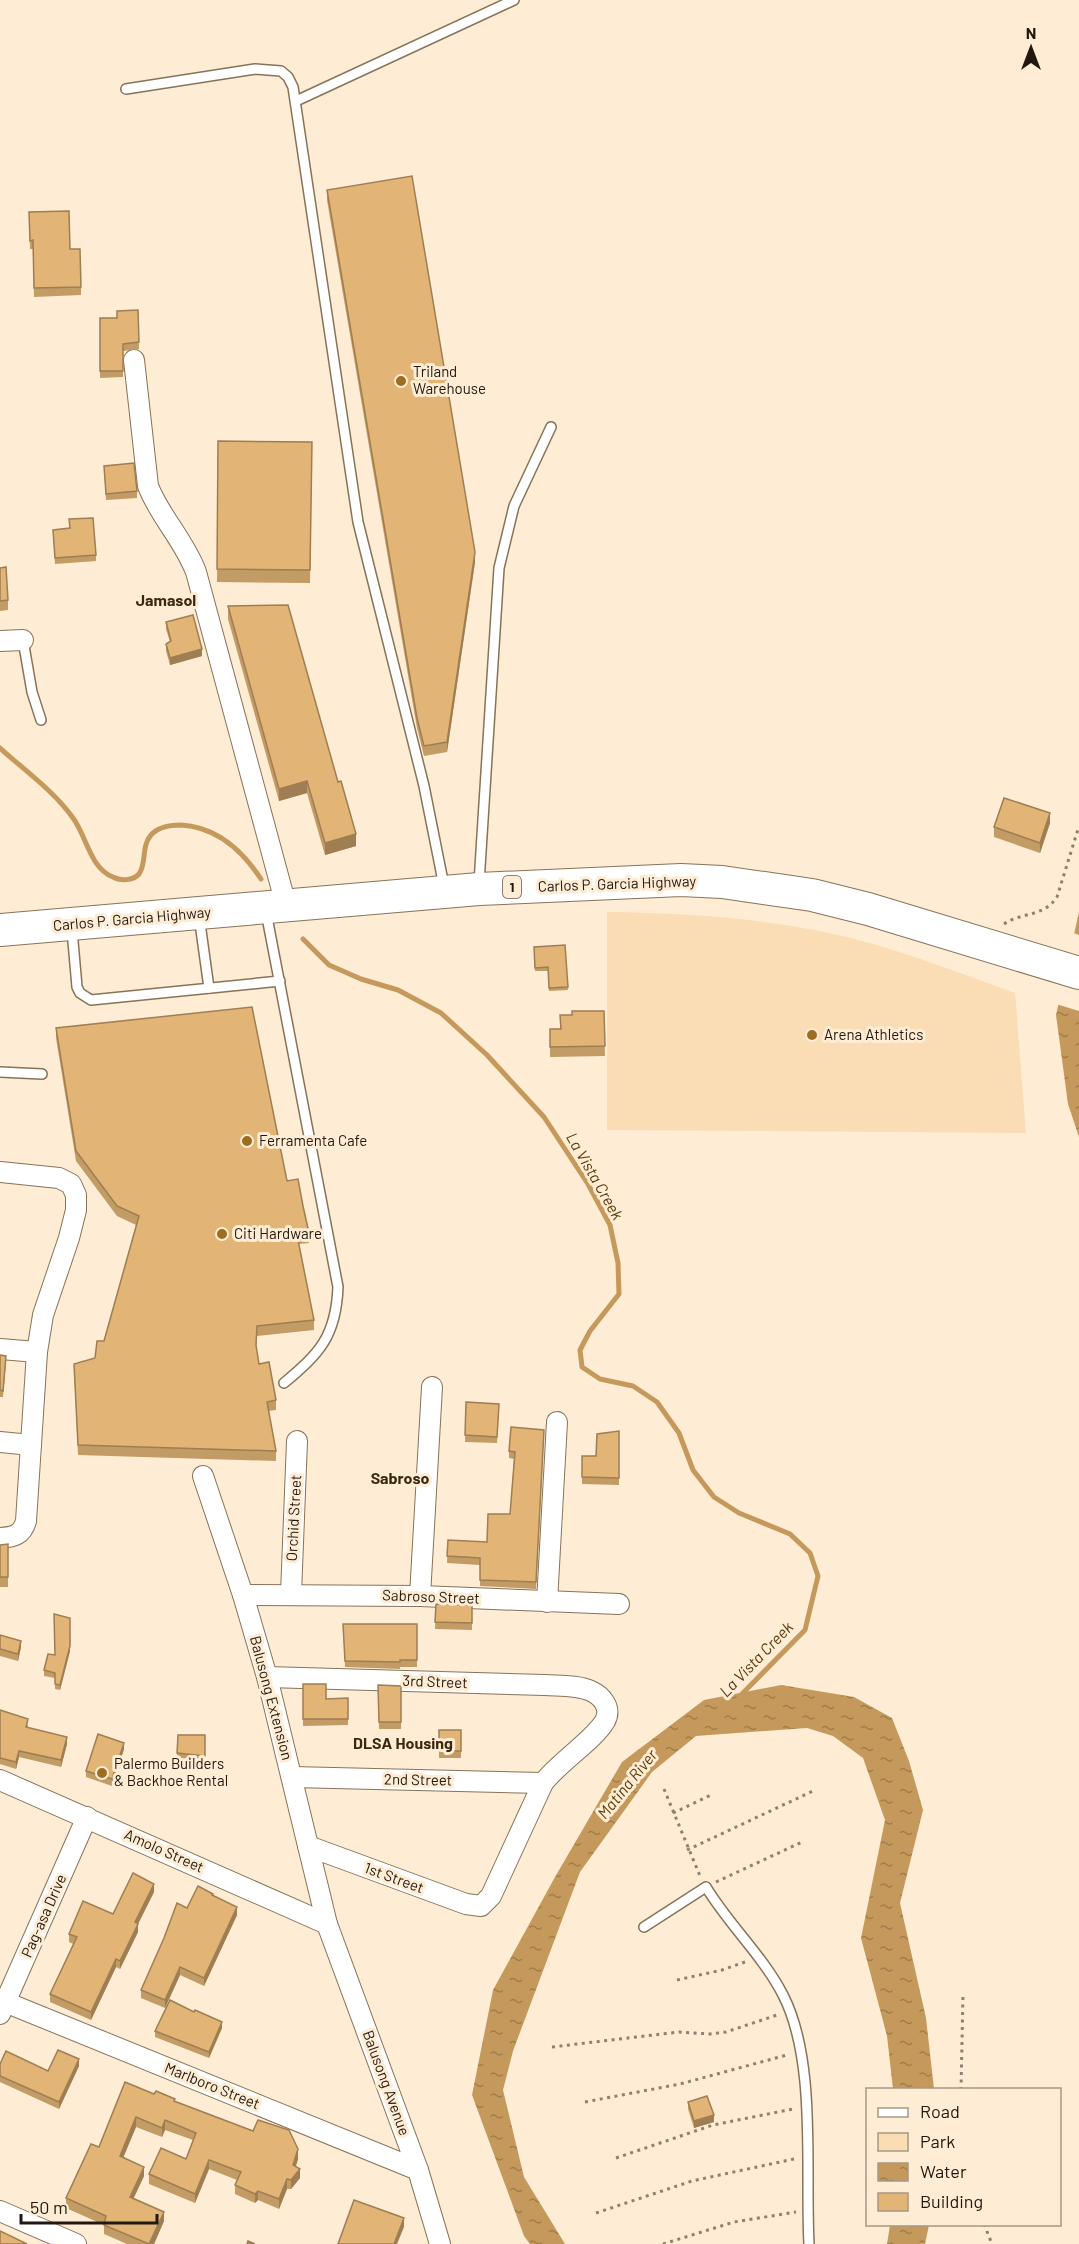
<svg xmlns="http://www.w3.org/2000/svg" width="1079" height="2244" viewBox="0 0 1079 2244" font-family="Barlow,sans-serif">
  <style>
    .park { fill: #fadcb5 }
    .water { fill: url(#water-ripples) }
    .pier { fill: #feecd5 }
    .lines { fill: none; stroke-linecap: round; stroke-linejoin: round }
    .stream { stroke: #c5995b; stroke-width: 5 }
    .service-casing { stroke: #877359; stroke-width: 12 }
    .minor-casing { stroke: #877359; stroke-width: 22 }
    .trunk-casing { stroke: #877359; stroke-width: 34 }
    .path { stroke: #8e8171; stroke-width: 3; stroke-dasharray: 3 4.5; stroke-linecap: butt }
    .service { stroke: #fff; stroke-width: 9 }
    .minor { stroke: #fff; stroke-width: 20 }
    .trunk { stroke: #fff; stroke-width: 32 }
    .wall { fill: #c29b65 }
    .shaded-wall { fill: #9e7e52 }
    .building { fill: #e2b475; stroke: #9e7e52; stroke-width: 1.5 }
    .poi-dot { fill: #9d6d20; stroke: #feecd5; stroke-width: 2 }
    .labels { text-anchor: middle; stroke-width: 6; stroke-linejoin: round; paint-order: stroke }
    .shield { fill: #feecd5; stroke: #63584a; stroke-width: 1.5 }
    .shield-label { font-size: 14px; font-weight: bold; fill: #21190f }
    .poi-label { font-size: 15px; fill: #21190f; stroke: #feecd5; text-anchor: start }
    .street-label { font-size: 15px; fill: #21190f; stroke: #feecd5 }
    .neighbourhood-label { font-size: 16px; font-weight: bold; fill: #3a2911; stroke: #feecd5 }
    .water-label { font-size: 16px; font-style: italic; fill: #593a06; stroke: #feecd5 }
  </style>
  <defs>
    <pattern id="water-ripples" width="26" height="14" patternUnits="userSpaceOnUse" patternTransform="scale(1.5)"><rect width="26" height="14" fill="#c5995b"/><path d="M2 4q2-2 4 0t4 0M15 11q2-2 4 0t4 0" fill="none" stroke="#a07c4a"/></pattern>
  </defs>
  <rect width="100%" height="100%" fill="#feecd5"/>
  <path class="park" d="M607,912c72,1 142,5 213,19 66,13 131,39 195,62l11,140 -419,-3z"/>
  <g class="water">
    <path d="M1079,912v225l-11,-33 -12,-89z"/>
    <path d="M781,1685l73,12 38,21 17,43 14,49 -23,93 26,115 8,71h-41l-6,-53 -26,-98 24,-118 -22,-62 -30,-22 -26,-8 -111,8 -44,36 -72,100 -67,179 -10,39 21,87 41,67h-35l-6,-8 -52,-141 21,-105 62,-113 67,-115 82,-62z"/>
    <path d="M890,2225h39l-4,19h-38z"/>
  </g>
  <path class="pier" d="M1071,932l8,3v76l-23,-7z"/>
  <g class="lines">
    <g class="stream">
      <path d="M0,748c24,22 54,43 73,70 14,19 17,50 40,59 7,4 20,4 26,-3 8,-11 2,-28 12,-39 7,-8 19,-10 30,-10 36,2 61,25 80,54"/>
      <path d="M303,939l26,26 32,14 37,11 43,23 46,42 57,62 44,67 22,41 8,38 1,31 -29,37 -10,19 2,17 18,12 33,7 24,16 22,31 14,37 21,27 25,16 51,21 20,19 8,23 -13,54 -65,66"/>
    </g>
    <defs>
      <g id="service">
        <path d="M126,89l129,-20 26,2 7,6 5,10 65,435 66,264 20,100"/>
        <path d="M296,101l218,-101"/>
        <path d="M23,640l9,52 9,28"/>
        <path d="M479,883l20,-315 15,-62 37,-79"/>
        <path d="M266,912l72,375c-2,49 -18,66 -54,96"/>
        <path d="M199,916l10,72"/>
        <path d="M72,930l5,57 3,6 11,7 189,-19"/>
        <path d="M0,1072l42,2"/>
        <path d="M644,1927l62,-40c23,38 57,69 77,108 34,66 22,175 26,249"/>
      </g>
      <g id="minor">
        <path d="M134,360l14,126c12,31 36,54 48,86l90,333"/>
        <path d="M0,641l23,-1"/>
        <path d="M0,1172l59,6 12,6 5,11v15l-7,28 -26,77 -6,37 -11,169c-4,14 -12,16 -26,17"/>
        <path d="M0,1349l37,3"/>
        <path d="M0,1442l31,3"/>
        <path d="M203,1476l40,119 24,82 60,247 91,246 22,74"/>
        <path d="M291,1594l6,-153"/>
        <path d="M243,1595l177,1 199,8"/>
        <path d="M420,1596l12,-209"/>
        <path d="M547,1602l10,-180"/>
        <path d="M267,1677l278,8c15,1 33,0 46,6 11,5 21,17 14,30 -11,19 -46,41 -62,62l-52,113 -10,10 -15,-2 -158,-58"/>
        <path d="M292,1777l251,6"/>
        <path d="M0,1780l327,144"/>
        <path d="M5,2002l413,168"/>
        <path d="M0,2014l87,-197"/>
        <path d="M0,2211l76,33"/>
      </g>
      <path id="trunk" d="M0,930l479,-41 202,-9 41,2 90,13 56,14 211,64"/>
    </defs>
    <use href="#service" class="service-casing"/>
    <use href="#minor" class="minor-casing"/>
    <use href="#trunk" class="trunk-casing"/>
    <g class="path">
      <path d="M1004,924c18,-12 40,-7 53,-27l22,-71"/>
      <path d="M664,1789l36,87"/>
      <path d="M673,1813l40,-19"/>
      <path d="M687,1850l126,-59"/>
      <path d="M716,1882l86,-40"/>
      <path d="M677,1980l45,-10 23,-8"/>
      <path d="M552,2047l127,-15 31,2 16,-2 51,-17"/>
      <path d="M961,2090l2,-96"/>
      <path d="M585,2102l95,-18 107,-29"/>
      <path d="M616,2158l97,-33 80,-16"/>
      <path d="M596,2213l96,-32 102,-22"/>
      <path d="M984,2224l8,20"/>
      <path d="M663,2244l71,-22 62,-10"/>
    </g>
    <use href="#service" class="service"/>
    <use href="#minor" class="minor"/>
    <use href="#trunk" class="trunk"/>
  </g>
  <g class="wall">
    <path d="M327,190l148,372 -28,190 -23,4 -7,-28 -90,-528z"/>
    <path d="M29,212l41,37 11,38v8l-47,2 -1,-48h-3z"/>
    <path d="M138,310l1,39 -16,2v26l-23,1v-60h17z"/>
    <path d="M218,441l94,1 -2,141 -93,-1z"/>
    <path d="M104,466l33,25v7l-31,2z"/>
    <path d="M53,530l43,25v6l-41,3z"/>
    <path d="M0,568l8,32v10l-8,1z"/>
    <path d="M228,606l128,240 -31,9 -18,-62 -28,8 -51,-182z"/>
    <path d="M166,622l36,34 -32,9 -4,-14v-7l4,-2 -4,-13z"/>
    <path d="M1050,823l-10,30 -46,-16v-10z"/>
    <path d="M565,945l3,45 -19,1 -1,-20h-13l-1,-24z"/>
    <path d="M604,1011l1,45 -55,1v-28h10l12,-14z"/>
    <path d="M56,1028l231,153 22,52v10l-10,1 15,76v10l-57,6 -1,12 3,16 17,36v10l-8,1 8,40v10l-198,-6 -4,-91 21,-6 9,-17 32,-116 -19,-9 -41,-55 -20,-123z"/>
    <path d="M0,1355l6,7 -3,35h-3z"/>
    <path d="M466,1402l33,2 -2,39 -32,-1z"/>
    <path d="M544,1430l-8,159 -56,-3v-21l-33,-2 1,-23 39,2 23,-28 4,-55 -5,-1v-7z"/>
    <path d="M619,1431v54l-37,-1v-28h14z"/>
    <path d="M8,1544v43h-8v-42z"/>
    <path d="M436,1604l36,1v25l-37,-1z"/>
    <path d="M343,1624h74v43h-17v2l-55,-2z"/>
    <path d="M0,1635l21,12 -3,14 -18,-5z"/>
    <path d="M70,1651l-10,39 -5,-1v-11l-11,-2v-6l11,-15z"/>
    <path d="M303,1684l23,15 22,-1v27l-45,1z"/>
    <path d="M378,1685l23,1v43h-22z"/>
    <path d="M0,1710l28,15v3l39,16 -6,23 -42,-10 -3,12 -16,-5z"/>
    <rect x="439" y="1730" width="22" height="28"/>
    <path d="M205,1735v28l-28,-3v-7z"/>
    <path d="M124,1749l-12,37 -26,-9v-6z"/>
    <path d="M154,1892l-16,32v8l-18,37 -4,-2 -25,53 -41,-18v-8l23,-50 -4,-2v-8l44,-20z"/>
    <path d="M213,1896l24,19 -33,71 -24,-11 -15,33 -24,-10v-8l46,-82z"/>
    <path d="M222,2028l-13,30 -54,-21v-6z"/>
    <path d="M0,2064l48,7 31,-5 -20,43 -59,-27z"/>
    <path d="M154,2094l21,7 123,58 -2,7 4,12 -9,11h-4l-8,20 -21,-9 -3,3 -20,-9v-9l2,-5 -28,-11 -14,34 -46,-19v-10l37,-15 7,-19 -28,-10 -3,7 -26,-10 -13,31 21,18 -11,23 31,22 -10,23h-27l-23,-10v-9l-38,-17v-10l33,-51z"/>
    <path d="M688,2102l26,20 -20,6 -6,-19z"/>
  </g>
  <g class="shaded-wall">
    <path d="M475,552v10l-28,190v-10z"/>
    <path d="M202,649v7l-32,9v-7z"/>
    <path d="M307,781v12l-28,8v-12z"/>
    <path d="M1050,813v10l-10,30v-10z"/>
    <path d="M356,834v12l-31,9v-12z"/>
    <path d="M21,1641v6l-3,14v-7z"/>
    <path d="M70,1646v5l-10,39v-5z"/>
    <path d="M67,1737v7l-6,23v-7z"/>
    <path d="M124,1743v6l-12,37v-7z"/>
    <path d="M19,1751v6l-3,12v-7z"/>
    <path d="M154,1884v8l-16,32v8l-18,37v-8l15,-39z"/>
    <path d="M237,1907v8l-33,71v-8z"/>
    <path d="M116,1959v8l-25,53v-8z"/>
    <path d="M180,1967v8l-15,33v-8z"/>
    <path d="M222,2022v6l-13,30v-6z"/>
    <path d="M79,2059v7l-20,43v-7z"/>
    <path d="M714,2115v7l-20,6v-7z"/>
    <path d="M136,2117v10l-16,38v-9z"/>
    <path d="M165,2120v10l-3,7v-9z"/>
    <path d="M298,2149v10l-5,15v-9z"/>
    <path d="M209,2160v9l-14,34v-9z"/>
    <path d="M144,2167v9l-14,30v-9z"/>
    <path d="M300,2169v9l-9,11v-9z"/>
    <path d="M287,2179v10l-8,20v-10z"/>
    <path d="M258,2191v9l-3,3v-9z"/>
    <path d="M164,2212v9l-10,23h-5z"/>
    <path d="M404,2218v9l-7,17h-3z"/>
  </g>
  <g class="building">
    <path d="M412,176l63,376 -28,190 -23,4 -7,-28 -90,-528z"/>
    <path d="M69,211l1,38h10l1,38 -47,1 -1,-48 -3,1 -1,-29z"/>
    <path d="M138,310l1,32 -16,2v27h-23v-53h17v-7z"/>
    <path d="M218,441l94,1 -2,128 -93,-1z"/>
    <path d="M134,463l3,28 -31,3 -2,-28z"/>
    <path d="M93,518l3,37 -41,3 -2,-28 17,-2 -1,-9z"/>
    <path d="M6,567l2,33 -8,1v-33z"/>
    <path d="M288,605l50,177 3,-1 15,53 -31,9 -18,-62 -28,8 -51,-183z"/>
    <path d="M193,615l9,34 -32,9 -4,-14 5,-3 -5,-19z"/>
    <path d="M1004,798l46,15 -10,30 -46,-16z"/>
    <path d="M565,945l3,42 -19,1 -1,-21 -13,1 -1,-21z"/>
    <path d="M252,1007l35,174 11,-2 5,27 6,27 -12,2 17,85 -57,6 -1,19 3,19 10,-2 7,38 -9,2 9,49 -198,-6 -4,-81 21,-6 2,-17h7l35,-125 -22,-10 -41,-55 -20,-123z"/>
    <path d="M572,1011h32l1,35 -55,1v-18h11l-1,-14h12z"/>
    <path d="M0,1355l6,1 -3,35 -3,-1z"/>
    <path d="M466,1402l33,2 -2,33 -32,-2z"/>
    <path d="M511,1427l33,3 -8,152 -56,-2v-22l-33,-2 1,-16 39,2 1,-28h22l5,-62 -6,-1z"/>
    <path d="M619,1431v47l-37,-1v-21h14l1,-22z"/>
    <path d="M8,1544v33h-8v-32z"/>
    <path d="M436,1604l36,1v18l-37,-1z"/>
    <path d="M54,1614l16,4v28l-10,39 -5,-1v-11l-11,-3 4,-16 7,1z"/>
    <path d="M343,1624h74v36h-17v2l-55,-1z"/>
    <path d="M0,1635l21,6 -3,13 -18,-5z"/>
    <path d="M303,1684h23v15l22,-1v21h-45z"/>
    <path d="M378,1685l23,1v36h-22z"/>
    <path d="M0,1710l28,9 -2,8 41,10 -6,23 -42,-9 -3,11 -16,-4z"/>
    <rect x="439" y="1730" width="22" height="21"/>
    <path d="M98,1734l26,9 -12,36 -26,-8z"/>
    <path d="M178,1735h27v21l-28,-3z"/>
    <path d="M133,1873l21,11 -19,38 3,2 -18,37 -4,-2 -25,53 -41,-18 27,-57 -8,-3 14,-33 30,13z"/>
    <path d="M198,1886l15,8 -1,1 25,12 -33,71 -24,-11 -15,33 -24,-10 23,-52 13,-35 10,5z"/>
    <path d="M170,2000l24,12 1,-2 27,12 -13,30 -54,-21z"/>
    <path d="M58,2050l21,9 -20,43 -59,-26v-12l6,-13 42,20z"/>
    <path d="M125,2082l29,12 2,-3 19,8 -1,2 79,30 5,-11 31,10 9,19 -5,16 7,4 -9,11 -4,-1 -8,20 -21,-8 -3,3 -20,-9 6,-13 -32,-12 -14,34 -46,-20 12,-26 25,11 10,-26 -31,-13 -3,8 -26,-11 -16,39 24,11 -14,30 34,15 -15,32 -45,-19 2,-9 -40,-18 25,-54 8,3z"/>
    <path d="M707,2096l7,19 -20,6 -6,-19z"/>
    <path d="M354,2200l50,18 -10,26h-56z"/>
    <path d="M0,2231l27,13h-27z"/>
    <path d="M248,2241l7,3h-8z"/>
  </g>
  <g class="poi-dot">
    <circle cx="401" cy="381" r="6"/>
    <circle cx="812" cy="1035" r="6"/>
    <circle cx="247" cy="1141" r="6"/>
    <circle cx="222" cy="1234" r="6"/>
    <circle cx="102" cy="1773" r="6"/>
  </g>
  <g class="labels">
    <rect class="shield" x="503" y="876" width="18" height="22" rx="4.5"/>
    <g class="shield-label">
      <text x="512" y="892">1</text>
    </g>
    <g class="poi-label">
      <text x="413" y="377">Triland<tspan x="413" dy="17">Warehouse</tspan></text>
      <text x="824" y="1040">Arena Athletics</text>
      <text x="259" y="1146">Ferramenta Cafe</text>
      <text x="234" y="1239">Citi Hardware</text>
      <text x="114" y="1769">Palermo Builders<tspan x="114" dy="17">&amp; Backhoe Rental</tspan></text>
    </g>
    <g class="street-label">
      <text transform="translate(617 884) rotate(-2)" y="5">Carlos P. Garcia Highway</text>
      <text transform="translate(132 919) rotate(-5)" y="5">Carlos P. Garcia Highway</text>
      <text transform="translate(294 1518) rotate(-87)" y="5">Orchid Street</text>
      <text transform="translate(431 1597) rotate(2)" y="5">Sabroso Street</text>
      <text transform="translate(435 1682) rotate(2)" y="5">3rd Street</text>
      <text transform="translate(271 1698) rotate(75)" y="5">Balusong Extension</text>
      <text transform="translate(418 1780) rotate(1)" y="5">2nd Street</text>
      <text transform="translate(164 1851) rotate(24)" y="5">Amolo Street</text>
      <text transform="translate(394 1878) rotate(20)" y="5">1st Street</text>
      <text transform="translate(44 1916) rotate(-66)" y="5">Pag-asa Drive</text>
      <text transform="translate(386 2083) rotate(70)" y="5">Balusong Avenue</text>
      <text transform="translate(212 2086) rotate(22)" y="5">Marlboro Street</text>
    </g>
    <g class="neighbourhood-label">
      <text x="166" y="606">Jamasol</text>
      <text x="400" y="1484">Sabroso</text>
      <text x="403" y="1749">DLSA Housing</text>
    </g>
    <g class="water-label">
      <text transform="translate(595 1176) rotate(60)" y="6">La Vista Creek</text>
      <text transform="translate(756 1659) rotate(-46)" y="6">La Vista Creek</text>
      <text transform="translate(627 1784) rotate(-51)" y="6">Matina River</text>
    </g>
  </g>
  <rect x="866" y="2088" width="195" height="138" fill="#feecd5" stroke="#a69886" stroke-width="1.5"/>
  <rect x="878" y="2108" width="30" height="9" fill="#ffffff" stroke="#a69886" stroke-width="1.5"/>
  <text x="920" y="2118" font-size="18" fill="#21190f">Road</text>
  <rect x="878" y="2133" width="30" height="18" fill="#fadcb5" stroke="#a69886" stroke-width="1.5"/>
  <text x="920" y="2148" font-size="18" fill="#21190f">Park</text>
  <rect x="878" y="2163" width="30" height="18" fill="url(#water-ripples)" stroke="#a69886" stroke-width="1.5"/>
  <text x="920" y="2178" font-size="18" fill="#21190f">Water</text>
  <rect x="878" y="2193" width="30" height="18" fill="#e2b475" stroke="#a69886" stroke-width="1.5"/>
  <text x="920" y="2208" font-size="18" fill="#21190f">Building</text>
  <g transform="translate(1031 48)" stroke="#feecd5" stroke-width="4.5" paint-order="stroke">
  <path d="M0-4.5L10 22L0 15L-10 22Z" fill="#21190f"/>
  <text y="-9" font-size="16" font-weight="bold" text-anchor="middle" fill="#21190f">N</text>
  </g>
  <path d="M21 2214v9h136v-9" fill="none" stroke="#21190f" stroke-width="3"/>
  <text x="30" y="2214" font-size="18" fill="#21190f" stroke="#feecd5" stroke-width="4.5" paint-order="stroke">50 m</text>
</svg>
